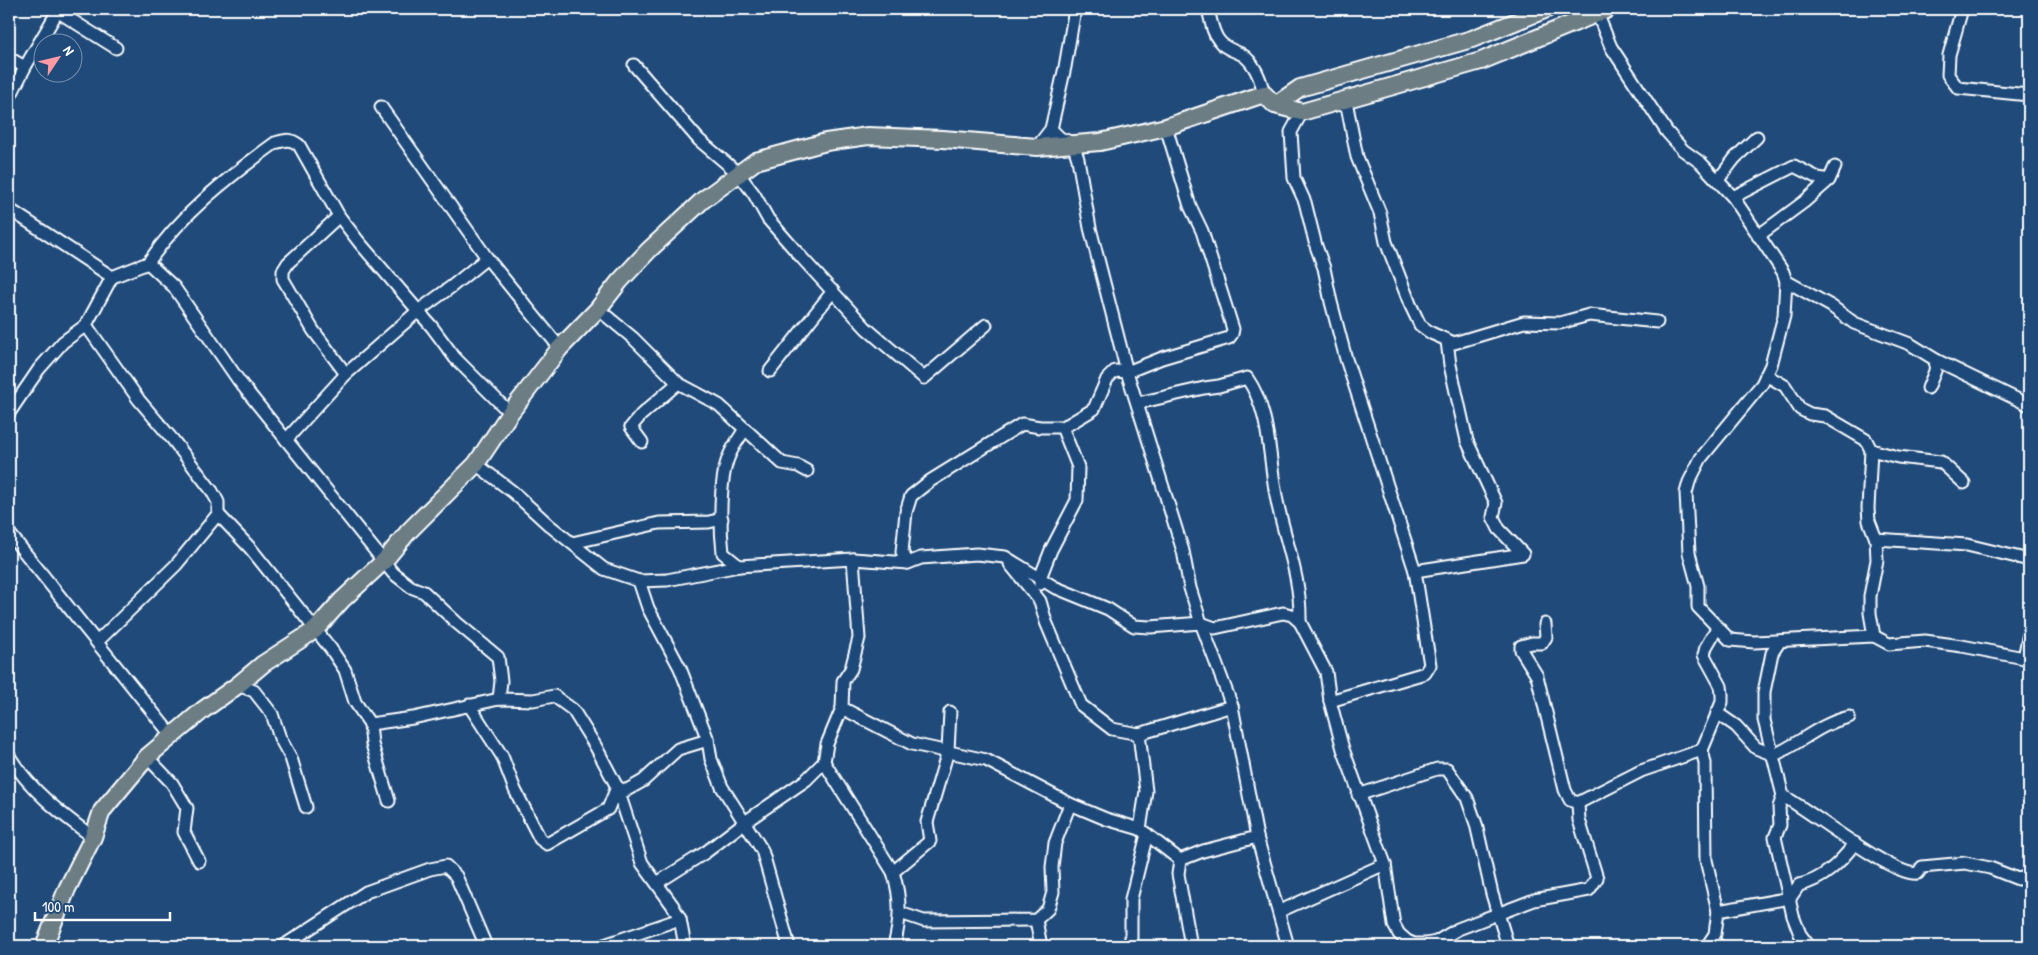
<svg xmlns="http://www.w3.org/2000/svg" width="2038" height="955" viewBox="0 0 2038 955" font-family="'Patrick Hand',sans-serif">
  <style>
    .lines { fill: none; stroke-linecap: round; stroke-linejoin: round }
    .minor-casing { stroke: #fff; stroke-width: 15 }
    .primary-casing { stroke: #fff; stroke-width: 20 }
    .minor { stroke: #1f4a7a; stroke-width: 11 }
    .primary { stroke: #6c7e84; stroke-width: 16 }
  </style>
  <rect width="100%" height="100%" fill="#1f4a7a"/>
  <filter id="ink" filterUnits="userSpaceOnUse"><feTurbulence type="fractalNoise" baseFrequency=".02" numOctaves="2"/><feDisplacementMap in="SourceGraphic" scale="10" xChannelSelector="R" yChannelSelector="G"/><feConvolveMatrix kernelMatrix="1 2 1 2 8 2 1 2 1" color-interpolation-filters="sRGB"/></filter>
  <g filter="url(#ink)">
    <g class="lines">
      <defs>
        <g id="minor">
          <path d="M1208,9c3,11 4,24 12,33 6,7 13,8 21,12 13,7 20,26 23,40"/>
          <path d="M1962,9l-13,46 -1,20 10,13 71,7"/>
          <path d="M57,11l59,37"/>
          <path d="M1597,13l14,34 56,85 16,18 18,13 32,34 50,75 3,9 -2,35 -13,49 -9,19 -61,74 -12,24 -3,11 3,60 9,33v21l32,33 24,2 120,-6 15,8 36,-3 37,5 62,12 5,-25"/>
          <path d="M9,58l16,9"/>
          <path d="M634,65l65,75 39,33 16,21 14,25 34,39 64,70 58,50 62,-53"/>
          <path d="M9,99l16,-32 34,-58"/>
          <path d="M1336,104l11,2 10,51 23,56 6,29 24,62 10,21 11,8 23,10 70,-21 36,1 29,-8 68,7"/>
          <path d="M381,107l106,151"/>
          <path d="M1302,112l-11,20 3,46 11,24 11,44 8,22 7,34 15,57 69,212 15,94 -5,8 -95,28"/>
          <path d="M1051,129l9,9 13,5 5,16 12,69 37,144 56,179 7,37 11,35 31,83 25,131 31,109"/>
          <path d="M1037,147l14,-18 14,-62 10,-58"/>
          <path d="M1715,178l3,2 17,-22 22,-21"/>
          <path d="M1733,197l61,-31 24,12 11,2"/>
          <path d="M9,209l103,68 -26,48 53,75 34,40 39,51 6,11v12l-42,51 -79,77"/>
          <path d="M339,216l-51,47 -5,8v8l30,51 33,44"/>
          <path d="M1758,236l46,-34 25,-22 6,-13"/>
          <path d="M112,277l36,-14"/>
          <path d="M1786,281l45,25 23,17 56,21 26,16 -1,11 -7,17"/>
          <path d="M598,309l35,29 45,45 41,22 63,58 16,3 9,5"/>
          <path d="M1936,360l93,45"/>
          <path d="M770,371l63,-80"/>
          <path d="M1766,375l19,11 15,23 10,5 15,2 41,24 5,10 -3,58 1,13 7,18 1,21 -7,36v17l4,23"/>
          <path d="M1138,403l66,-15 15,-2 28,-8c26,37 21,89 32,132 9,39 22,70 21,112"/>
          <path d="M9,413l30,-44 24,-27 23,-17"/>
          <path d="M286,440l60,-66 72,-63 33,-24 36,-29 73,90"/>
          <path d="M642,442l-11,-15 10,-12 37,-32"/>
          <path d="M1871,450l27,7 43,5 23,21"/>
          <path d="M476,464l37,28 36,33 55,44 35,12 28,-1 72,-14 114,-7 6,79 -8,31 -8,12 -1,27 70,36 74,16 84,44 36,15 34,10 6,-38 -7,-57 93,-28"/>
          <path d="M218,514l33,35 80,100 14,21 10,32 15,22 43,-6 86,-19 34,1 21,-4 19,14 23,37 21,40 25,76 31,43 7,13 5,27"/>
          <path d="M9,533l163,203"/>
          <path d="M1876,539l91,6 62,15"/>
          <path d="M572,543l87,-20 50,-1 13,-3"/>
          <path d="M853,559l55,4 13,-5 56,-4 28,3 49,30 54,22 26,17 16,1 51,-4 14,5 68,-15 9,2 8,7 26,50 4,29 13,48 42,115 9,61 5,9 8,7 7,3h12l10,-2 22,-13 76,-29 55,-10 8,-12 -18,-58 -1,-17"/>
          <path d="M908,563l-6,-11 4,-40 5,-16 19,-15 92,-57 18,3h22l7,-3 25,-15 13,-30 8,-8 12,1 35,-14 67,-20 3,-4 1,-5 -31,-98 -12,-25 -24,-79"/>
          <path d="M1010,564l30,37 6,21 35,83 31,24 27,5"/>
          <path d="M739,566l-16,-13c-3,-26 -4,-74 6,-97 4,-10 11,-19 16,-27"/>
          <path d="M1415,571l108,-17 -24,-25 -6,-12 3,-14 -29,-62 -17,-76 -3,-24"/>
          <path d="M639,581l9,27 32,60 28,72 3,19 11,28 40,63 27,96"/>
          <path d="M1040,584v-6l11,-28 26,-50 1,-33 -16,-40"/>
          <path d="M1545,624l1,13 -4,6h-10l-11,3v4l16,26 28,114 5,10 8,3 63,-32 61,-21"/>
          <path d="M1780,641l-8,12 -8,39v28l19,76 -4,11 1,18 -5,12 18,79 7,18 9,12"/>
          <path d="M238,685l16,6 18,23 8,24 11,20 15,49"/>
          <path d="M499,699l2,-18 -3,-24 -41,-34 -33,-31 -13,-5 -18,-14 -154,-192 -65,-94 -26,-24c32,-48 80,-86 127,-120 10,-3 15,-5 24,2l40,71 20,26 73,85 23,31 55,55"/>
          <path d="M469,705l33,51 13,34 25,49 7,5 61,-35 9,-22 8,4 18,-10 35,-32 30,-9"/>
          <path d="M1717,713l19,13 20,22 18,7c27,-12 45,-31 75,-38"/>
          <path d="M370,724l2,20 17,57"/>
          <path d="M9,756c21,34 52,58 84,81"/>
          <path d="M147,757l25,26 15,25 -3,24 15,29"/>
          <path d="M824,762l69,110c8,26 8,47 1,74"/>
          <path d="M1358,795l79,-26h10l20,29 9,26 16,70 16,52"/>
          <path d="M1783,796c25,13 113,83 135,77l4,-6 43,-4 25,5 28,11 11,-3"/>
          <path d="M1140,829l40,31 23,-9 54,-14"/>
          <path d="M1180,860l-2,14 13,72"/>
          <path d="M893,872l37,-31 -3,-19 21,-71 2,-39"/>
          <path d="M657,883l49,-31 39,-30 61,-42 18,-18 3,-18 15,-36"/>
          <path d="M1280,911l105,-47"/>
          <path d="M1718,911l72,-13 9,-13c24,-5 41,-22 56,-42"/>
          <path d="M900,913l24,8 112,-1 12,-11 5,-17 -1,-25 3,-24 15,-39"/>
          <path d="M1036,920l5,26"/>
          <path d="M283,946l83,-54 64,-23 16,-3 10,10 30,70"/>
          <path d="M601,946l79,-27"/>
          <path d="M1131,946v-47l16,-65"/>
          <path d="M1710,946l7,-2 -8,-1 6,-9 3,-23 -12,-51 -1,-97 -3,-13 20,-48v-8l-1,-8 -17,-31 2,-8 11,-19"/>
        </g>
        <g id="primary">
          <path d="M1275,105l25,-17 172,-49 75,-30"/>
          <path d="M44,946l23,-57 26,-52 9,-26 45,-54 56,-47 35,-25 25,-21 52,-34 27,-30 43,-40 23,-28 68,-68 34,-51 50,-65 38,-39 21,-27 30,-32 54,-50 53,-39 70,-19 42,-6 75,3 94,8 63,-5 66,-15 98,-33 11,11 27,7 179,-51 127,-52"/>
        </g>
      </defs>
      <use href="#minor" class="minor-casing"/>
      <use href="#primary" class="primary-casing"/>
      <use href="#minor" class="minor"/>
      <use href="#primary" class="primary"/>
    </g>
  </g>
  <rect width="2038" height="955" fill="none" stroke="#1f4a7a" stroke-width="30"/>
  <rect x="15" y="15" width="2008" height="925" fill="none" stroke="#fff" stroke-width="2" filter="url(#ink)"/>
  <g transform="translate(58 58) rotate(55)"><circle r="24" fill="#1f4a7a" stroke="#7992af"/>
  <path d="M0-4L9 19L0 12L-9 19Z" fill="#ff9aa2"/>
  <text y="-8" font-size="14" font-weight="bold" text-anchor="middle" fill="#ffffff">N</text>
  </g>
  <path d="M35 912v8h135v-8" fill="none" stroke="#ffffff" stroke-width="2.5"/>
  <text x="42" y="912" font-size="15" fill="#ffffff" stroke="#1f4a7a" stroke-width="4" paint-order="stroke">100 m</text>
</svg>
